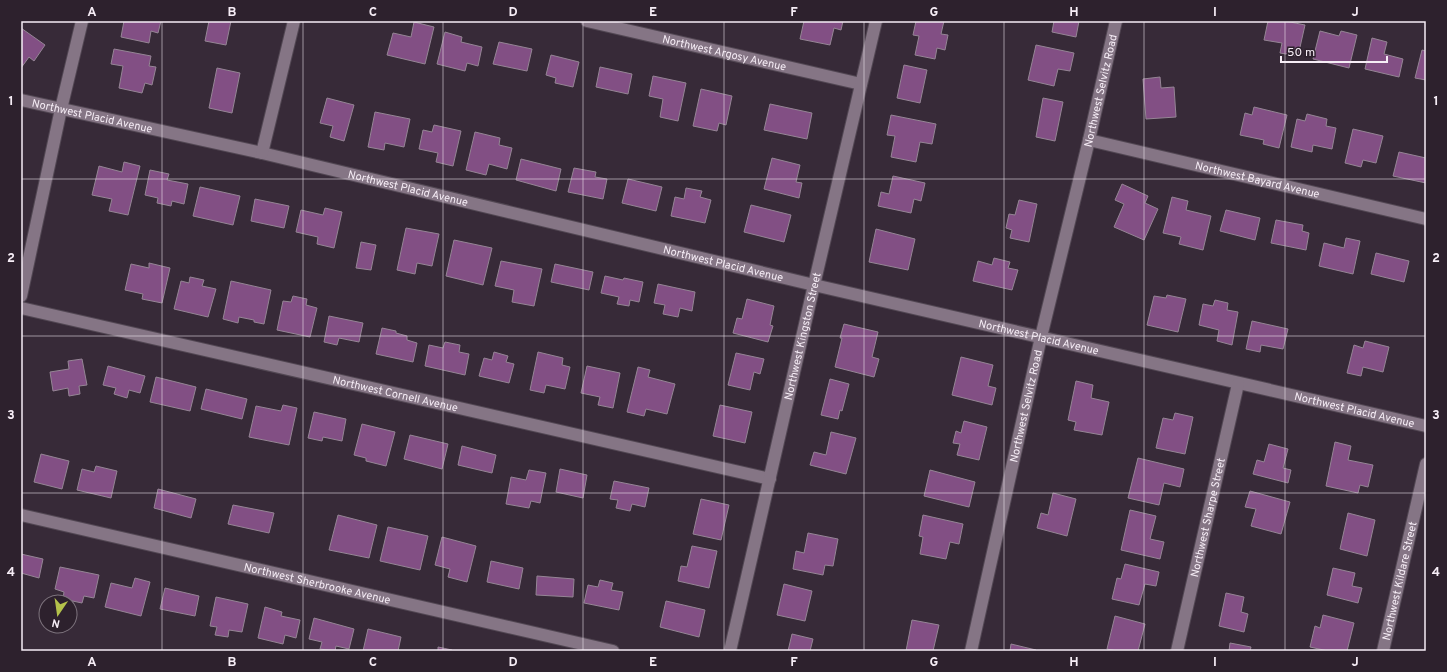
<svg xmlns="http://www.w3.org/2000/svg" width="1447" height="672" viewBox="0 0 1447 672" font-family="Overpass,sans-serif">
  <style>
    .building { fill: #824f84; stroke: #958595 }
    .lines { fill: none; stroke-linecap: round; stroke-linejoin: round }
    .minor-casing { stroke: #524753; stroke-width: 14 }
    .minor { stroke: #857585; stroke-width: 12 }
    .grid { fill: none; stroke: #f6edf6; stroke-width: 1; stroke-opacity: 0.55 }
    .labels { text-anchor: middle; stroke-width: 3; stroke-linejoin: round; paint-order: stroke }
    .street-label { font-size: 11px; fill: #f6edf6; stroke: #2d212d }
    .neatline { fill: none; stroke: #f6edf6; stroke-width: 1.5 }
    .grid-label { font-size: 13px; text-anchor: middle; font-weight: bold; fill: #f6edf6 }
  </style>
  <rect width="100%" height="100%" fill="#372a38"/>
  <g class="building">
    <path d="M124,21h37l-3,12 -7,-2 -2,12 -28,-6z"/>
    <path d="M209,21h22l-5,24 -21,-4z"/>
    <path d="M804,21h39l-2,9 -7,-2 -4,17 -30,-6z"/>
    <path d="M916,21h28l-3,13 7,1 -3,15 -8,-2 -2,11 -20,-4 4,-19 -6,-1z"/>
    <path d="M1054,21h25l-3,16 -24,-5z"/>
    <path d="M1268,21h17l20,4 -7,31 -18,-3 2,-10 -18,-3z"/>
    <path d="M414,22l20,5 -9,37 -38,-9 6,-22 18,4z"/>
    <path d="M21,28l24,17 -11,16 -5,-4 -8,11z"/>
    <path d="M1320,31l19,5 2,-5 16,4 -8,33 -36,-9z"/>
    <path d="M445,32l17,5 -1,5 21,5 -4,19 -11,-3 -2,8 -28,-7z"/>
    <path d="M1372,38l15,4 -3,12 19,5 -4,18 -34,-8z"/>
    <path d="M499,42l33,7 -5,22 -34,-7z"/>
    <path d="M1036,45l38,8 -4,18 -12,-2 -4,17 -26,-6z"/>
    <path d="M114,49l37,7 -2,10 7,1 -4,18 -7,-2 -3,10 -23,-5 4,-22 -12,-2z"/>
    <path d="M1422,50l4,1v29l-11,-2z"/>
    <path d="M551,55l28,7 -6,25 -18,-4 1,-5 -10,-3z"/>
    <path d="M904,65l23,5 -7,33 -23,-5z"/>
    <path d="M600,67l32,7 -4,20 -32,-7z"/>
    <path d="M217,68l23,5 -8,40 -23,-5z"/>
    <path d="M653,76l33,7 -8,38 -18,-4 3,-18 -14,-3z"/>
    <path d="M1160,77l1,11 13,-1 2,30 -30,2 -3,-40z"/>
    <path d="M701,89l31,7 -6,29 -7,-2 -2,8 -24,-5z"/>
    <path d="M327,98l27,7 -10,36 -14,-4 3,-11 -13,-3z"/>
    <path d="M1043,98l20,4 -8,39 -19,-4z"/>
    <path d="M770,104l42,9 -5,26 -43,-9z"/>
    <path d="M1254,107l33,8 -8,33 -16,-4 1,-4 -24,-5 5,-22 7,2z"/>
    <path d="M375,112l35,7 -6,28 -19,-4 -1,7 -16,-3z"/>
    <path d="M1307,114l20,5 -1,7 10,2 -4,21 -19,-4 -1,7 -21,-5 6,-28 8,2z"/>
    <path d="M891,115l45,9 -4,20 -12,-2 -4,20 -25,-5 4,-21 -8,-1z"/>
    <path d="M434,125l27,6 -8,35 -17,-4 2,-9 -19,-4 4,-19 9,2z"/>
    <path d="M1353,129l30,7 -7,27 -13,-3 -2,7 -16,-4z"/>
    <path d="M475,132l25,6 -1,7 13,3 -5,21 -18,-5 -3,11 -20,-5z"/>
    <path d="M1399,152l27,6v25l-33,-7z"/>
    <path d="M772,158l28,7 -4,17 6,1 -3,15 -35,-9z"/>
    <path d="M521,159l40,10 -5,22 -40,-11z"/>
    <path d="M124,162l16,4 -12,49 -19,-4 3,-12 -20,-4 7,-29 23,6z"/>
    <path d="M574,168l22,4 -1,5 12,2 -4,20 -35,-7z"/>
    <path d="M150,170l19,4 -2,6 21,4 -4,20 -12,-3 -1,5 -14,-3 1,-5 -13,-3z"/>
    <path d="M893,176l32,7 -4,18 -7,-2 -3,14 -33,-7 3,-14 8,2z"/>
    <path d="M628,179l34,8 -6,24 -34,-8z"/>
    <path d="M1122,184l26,12 -3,7 13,6 -14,31 -30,-13 10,-23 -9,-4z"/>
    <path d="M200,187l40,9 -7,29 -40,-9z"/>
    <path d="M686,188l16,3 -2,6 11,3 -6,23 -34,-7 4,-19 9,2z"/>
    <path d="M1172,197l16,4 -2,9 25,6 -8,34 -24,-6 2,-7 -18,-4z"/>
    <path d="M255,199l34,7 -5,22 -33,-7z"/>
    <path d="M1019,200l18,4 -8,38 -19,-4 2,-8 -6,-2 3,-14 6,1z"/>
    <path d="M751,205l40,10 -7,27 -40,-10z"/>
    <path d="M325,208l17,4 -8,36 -17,-4 1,-7 -22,-5 5,-22 22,5z"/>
    <path d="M1226,210l34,8 -5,22 -35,-9z"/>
    <path d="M1276,220l27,5 -1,6 7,2 -3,17 -35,-7z"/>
    <path d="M406,228l33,6 -7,32 -15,-3 -2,11 -18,-4z"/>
    <path d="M876,229l39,10 -7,31 -39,-8z"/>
    <path d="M1346,238l14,3 -7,33 -34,-8 5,-23 20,5z"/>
    <path d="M454,240l38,8 -9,37 -37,-9z"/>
    <path d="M361,242l15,3 -5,25 -15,-2z"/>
    <path d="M1376,253l33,8 -5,21 -33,-8z"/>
    <path d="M994,258l16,4 -2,6 10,2 -6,20 -39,-9 5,-20 14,4z"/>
    <path d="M501,261l41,8 -8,37 -22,-4 2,-12 -19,-4z"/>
    <path d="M149,263l21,5 -8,35 -20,-4 1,-5 -18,-4 6,-26 18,4z"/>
    <path d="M555,264l38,8 -4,18 -38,-8z"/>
    <path d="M605,276l18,4 1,-2 19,4 -4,20 -9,-2 -1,6 -12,-2 2,-7 -18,-4z"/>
    <path d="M190,277l14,3 -2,6 14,3 -8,28 -34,-8 7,-28 8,2z"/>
    <path d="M231,281l40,9 -7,34 -10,-2v-2l-15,-3 -1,6 -15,-4z"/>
    <path d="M658,284l37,8 -3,19 -12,-3 -2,9 -15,-3 2,-9 -11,-2z"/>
    <path d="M1167,295l19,4 -8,33 -31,-7 7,-29 12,2z"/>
    <path d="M293,296l14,3 -1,6 11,3 -7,29 -33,-7 6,-29 8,1z"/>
    <path d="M747,299l27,7 -4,19 3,1 -5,16 -35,-9 4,-15 5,1z"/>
    <path d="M1215,300l13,3 -1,7 11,2 -6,33 -15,-4 2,-11 -20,-5 4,-21 10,2z"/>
    <path d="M329,316l34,7 -4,19 -20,-4 -2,7 -13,-3z"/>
    <path d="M1252,321l36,8 -5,20 -22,-4 -1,7 -14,-3z"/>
    <path d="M844,324l34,8 -6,25 7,2 -5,18 -39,-10 7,-29h-2z"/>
    <path d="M382,328l14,3v2l11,3v4l10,3 -4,19 -37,-8z"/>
    <path d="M1365,341l24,6 -6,25 -20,-5 -2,9 -14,-3 7,-28 9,3z"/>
    <path d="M445,342l15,3 -1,7 10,2 -4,21 -40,-9 4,-21 14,3z"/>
    <path d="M494,352l14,4 -2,6 8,2 -5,19 -30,-7 5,-18 8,2z"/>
    <path d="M538,352l25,6 -1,7 8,2 -5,22 -19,-4 -2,8 -14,-3z"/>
    <path d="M736,353l28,6 -4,15 -6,-2 -4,18 -22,-5z"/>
    <path d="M961,357l32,8 -5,21 8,2 -4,17 -40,-10z"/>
    <path d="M82,359l5,26 -8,1 1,8 -11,2 -1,-8 -15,3 -3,-19 19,-3 -1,-8z"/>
    <path d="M108,366l37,10 -5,17 -11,-3 -2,8 -13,-4 2,-6 -13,-3z"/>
    <path d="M587,366l33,7 -7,35 -15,-3 2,-8 -19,-4z"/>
    <path d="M638,367l12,3 -2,7 27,7 -8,30 -21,-5 -2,7 -17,-4z"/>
    <path d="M156,377l40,10 -6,24 -40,-9z"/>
    <path d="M830,379l19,5 -7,27 -2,-1 -2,9 -17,-4z"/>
    <path d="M1076,381l17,4 -2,13 18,4 -7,33 -28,-5 2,-8 -8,-2z"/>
    <path d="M206,389l41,10 -5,20 -41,-10z"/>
    <path d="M283,405l14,3 -8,37 -40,-8 7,-31 25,5z"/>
    <path d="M720,405l32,7 -7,31 -32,-7z"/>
    <path d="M314,412l32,7 -4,22 -19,-4 -1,4 -14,-3z"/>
    <path d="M1175,413l18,4 -8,37 -29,-6 7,-30 10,2z"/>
    <path d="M964,421l23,6 -8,33 -22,-5 3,-11 -7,-1 3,-12 5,2z"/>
    <path d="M362,424l33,8 -9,34 -20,-5v-3l-12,-3z"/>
    <path d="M831,432l25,6 -10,36 -36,-9 4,-13 12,3z"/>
    <path d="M410,435l38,9 -6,25 -38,-10z"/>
    <path d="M1335,442l16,4 -3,14 25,5 -5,22 -8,-2 -2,8 -32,-7z"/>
    <path d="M1269,444l19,5 -5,19 8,2 -3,13 -35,-9 4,-14 7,2z"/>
    <path d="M462,446l34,9 -4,18 -34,-8z"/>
    <path d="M41,454l28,7 -7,28 -28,-7z"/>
    <path d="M1138,458l46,11 -4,18 -16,-4 -5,22 -31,-7z"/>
    <path d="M96,466l21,5 -6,27 -34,-8 5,-21 12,3z"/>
    <path d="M560,469l27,6 -4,23 -27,-6z"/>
    <path d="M529,470l17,3 -6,30 -9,-2 -2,7 -23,-4 5,-27 15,3z"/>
    <path d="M930,470l45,12 -6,25 -45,-11z"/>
    <path d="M614,481l35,7 -4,19 -13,-3 -2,7 -14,-3 2,-8 -8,-1z"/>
    <path d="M158,489l38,10 -5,19 -37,-10z"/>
    <path d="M1250,491l40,11 -9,32 -30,-8 5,-17 -11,-2z"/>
    <path d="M1053,493l23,6 -9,37 -30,-8 4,-15 7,2z"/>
    <path d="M701,499l28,6 -8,35 -28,-6z"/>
    <path d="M233,505l41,8 -5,20 -41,-9z"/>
    <path d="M1130,510l26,6 -6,23 14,3 -4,17 -39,-9z"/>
    <path d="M1348,513l27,7 -8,36 -27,-7z"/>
    <path d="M338,515l39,10 -8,33 -40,-8z"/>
    <path d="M923,515l40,9 -4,20 -9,-2 -4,17 -26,-5 3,-17 -4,-1z"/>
    <path d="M388,527l40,9 -8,34 -40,-9z"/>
    <path d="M808,533l30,6 -5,27 -8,-1 -2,10 -30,-6 3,-18 8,2z"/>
    <path d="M442,537l34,9 -9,36 -19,-5 2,-8 -15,-4z"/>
    <path d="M692,546l25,5 -8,37 -31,-7 3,-15 6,1z"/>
    <path d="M21,554l22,5 -4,19 -18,-5z"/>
    <path d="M491,561l32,7 -4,21 -32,-7z"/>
    <path d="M1125,564l34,8 -3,14 -11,-2 -6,21 -27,-6 5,-21 4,1z"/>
    <path d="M60,567l39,8 -5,23 -10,-2 -2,7 -19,-4 1,-7 -9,-3z"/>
    <path d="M1333,568l22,5 -3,13 10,2 -4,15 -31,-8z"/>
    <path d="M537,576l37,3 -1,18 -37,-2z"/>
    <path d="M135,578l15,4 -9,34 -36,-9 6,-24 21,5z"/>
    <path d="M600,580l13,3 -2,7 12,2 -4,18 -35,-7 4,-18 10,2z"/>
    <path d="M784,584l28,7 -7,30 -28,-6z"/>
    <path d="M165,588l34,8 -4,20 -35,-7z"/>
    <path d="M1226,593l18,4 -3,15 7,2 -4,18 -25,-6z"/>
    <path d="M216,597l32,7 -6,28 -13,-2 -1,7 -13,-2 2,-8 -7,-1z"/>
    <path d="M666,601l39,9 -6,27 -39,-10z"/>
    <path d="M265,607l17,5 -1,4 19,4 -4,18 -11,-3 -2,9 -25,-6z"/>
    <path d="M1323,615l31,8 -7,28h-19l-18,-4 5,-21 5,2z"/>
    <path d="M1115,616l30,8 -7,27h-21l-10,-2z"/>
    <path d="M314,618l40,11 -5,20 -13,-3 -1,5 -15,-2 2,-7 -13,-3z"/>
    <path d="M912,620l27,5 -6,26h-27z"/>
    <path d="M368,629l33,8 -3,14h-35z"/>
    <path d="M792,634l21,5 -3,12h-22z"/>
    <path d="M1230,643l21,4 -1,4h-21z"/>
    <path d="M1011,644l25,6v1h-26z"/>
    <path d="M438,647l14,3v1h-14z"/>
  </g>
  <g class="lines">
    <defs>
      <g id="minor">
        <path id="s1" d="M587,21l274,63"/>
        <path id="s2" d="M21,100l241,53 552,132 612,141"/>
        <path id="s3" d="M1089,140l337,79"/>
        <path d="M262,153l32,-132"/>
        <path d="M21,296l40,-187 21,-88"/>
        <path id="s4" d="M21,308l749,171"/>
        <path id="s5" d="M21,515l592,136"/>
        <path id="s6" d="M730,651l84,-366 62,-264"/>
        <path id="s7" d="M971,651l70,-314 48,-197 27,-119"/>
        <path id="s8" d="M1177,651l61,-267"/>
        <path id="s9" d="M1383,651l43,-187"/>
      </g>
    </defs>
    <use href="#minor" class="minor-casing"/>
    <use href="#minor" class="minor"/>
  </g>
  <path class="grid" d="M162,21v630M303,21v630M443,21v630M583,21v630M724,21v630M864,21v630M1004,21v630M1144,21v630M1285,21v630M21,179h1405M21,336h1405M21,493h1405"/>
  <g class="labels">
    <g class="street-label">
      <text dy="4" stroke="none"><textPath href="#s1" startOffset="141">Northwest Argosy Avenue</textPath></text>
      <text dy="4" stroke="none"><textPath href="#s7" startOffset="575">Northwest Selvitz Road</textPath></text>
      <text dy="4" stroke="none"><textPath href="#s2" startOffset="73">Northwest Placid Avenue</textPath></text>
      <text dy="4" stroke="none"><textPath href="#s3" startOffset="173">Northwest Bayard Avenue</textPath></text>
      <text dy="4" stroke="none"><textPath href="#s2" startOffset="397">Northwest Placid Avenue</textPath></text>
      <text dy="4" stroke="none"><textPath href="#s2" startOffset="721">Northwest Placid Avenue</textPath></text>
      <text dy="4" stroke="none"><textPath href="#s6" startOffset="323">Northwest Kingston Street</textPath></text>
      <text dy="4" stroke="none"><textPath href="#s2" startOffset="1045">Northwest Placid Avenue</textPath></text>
      <text dy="4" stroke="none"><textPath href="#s4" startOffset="384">Northwest Cornell Avenue</textPath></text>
      <text dy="4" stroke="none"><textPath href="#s7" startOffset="251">Northwest Selvitz Road</textPath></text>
      <text dy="4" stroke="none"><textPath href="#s2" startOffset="1369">Northwest Placid Avenue</textPath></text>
      <text dy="4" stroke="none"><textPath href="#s8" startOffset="137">Northwest Sharpe Street</textPath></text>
      <text dy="4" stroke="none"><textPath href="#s9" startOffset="72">Northwest Kildare Street</textPath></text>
      <text dy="4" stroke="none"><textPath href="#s5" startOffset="304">Northwest Sherbrooke Avenue</textPath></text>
    </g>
  </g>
  <rect width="1447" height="672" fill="none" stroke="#2d212d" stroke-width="44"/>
  <g transform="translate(58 614) rotate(193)"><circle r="19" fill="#2d212d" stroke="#7d737d"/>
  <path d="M0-3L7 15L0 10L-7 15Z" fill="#b4c24b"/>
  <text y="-6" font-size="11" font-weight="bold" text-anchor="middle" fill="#f6edf6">N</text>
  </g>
  <path d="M1281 56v6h106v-6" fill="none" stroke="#f6edf6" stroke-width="2"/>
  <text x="1287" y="56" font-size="12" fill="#f6edf6" stroke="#2d212d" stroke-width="3" paint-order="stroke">50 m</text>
  <rect x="22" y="22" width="1403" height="628" class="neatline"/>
  <g class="grid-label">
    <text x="92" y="16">A</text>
    <text x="232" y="16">B</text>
    <text x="373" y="16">C</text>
    <text x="513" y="16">D</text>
    <text x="653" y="16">E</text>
    <text x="794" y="16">F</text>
    <text x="934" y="16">G</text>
    <text x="1074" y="16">H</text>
    <text x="1215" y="16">I</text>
    <text x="1355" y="16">J</text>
    <text x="11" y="105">1</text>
    <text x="1436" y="105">1</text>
    <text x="11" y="262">2</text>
    <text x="1436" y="262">2</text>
    <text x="11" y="419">3</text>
    <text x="1436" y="419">3</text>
    <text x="11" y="576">4</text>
    <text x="1436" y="576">4</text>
    <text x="92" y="666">A</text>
    <text x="232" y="666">B</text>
    <text x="373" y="666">C</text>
    <text x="513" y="666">D</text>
    <text x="653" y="666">E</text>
    <text x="794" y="666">F</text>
    <text x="934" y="666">G</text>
    <text x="1074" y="666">H</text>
    <text x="1215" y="666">I</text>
    <text x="1355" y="666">J</text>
  </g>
</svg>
